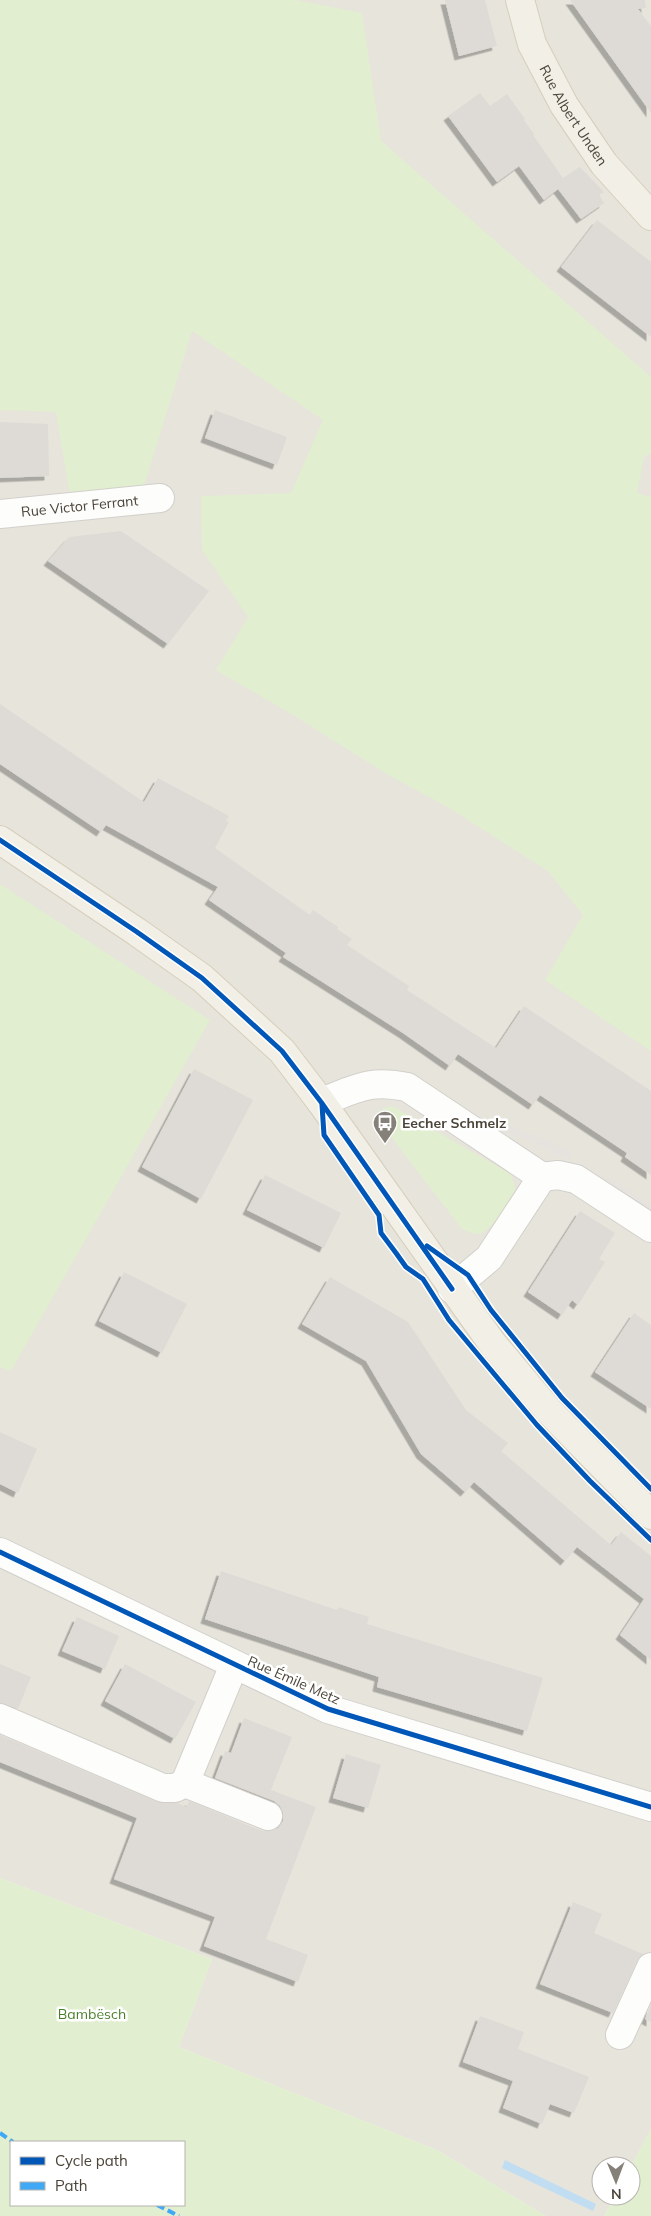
<svg xmlns="http://www.w3.org/2000/svg" width="651" height="2216" viewBox="0 0 651 2216" font-family="Mulish,sans-serif">
  <style>
    .residential { fill: #e7e4dc }
    .green { fill: #e1eecf; fill-rule: evenodd }
    .parking { fill: #e6e3df }
    .water { fill: #c0ddf1 }
    .building { fill: #dedbd6; filter: url(#shadow) }
    .lines { fill: none; stroke-linecap: round; stroke-linejoin: round }
    .minor-casing { stroke: #d2d0cb; stroke-width: 30 }
    .major-casing { stroke: #d6cebb; stroke-width: 30 }
    .minor { stroke: #fdfdfc; stroke-width: 28 }
    .major { stroke: #f2efe6; stroke-width: 28 }
    .quiet { stroke: #3fa9f5; stroke-width: 4; stroke-dasharray: 8 4; stroke-linecap: butt }
    .cycleway-casing { stroke: #fff; stroke-width: 8 }
    .cycleway { stroke: #0057b8; stroke-width: 5 }
    .labels { text-anchor: middle; stroke-width: 5; stroke-linejoin: round; paint-order: stroke }
    .street-label { font-size: 14px; fill: #4b4439; stroke: #fff }
    .poi-label { font-size: 14px; font-weight: bold; fill: #4b4439; stroke: #fff; text-anchor: start }
    .park-label { font-size: 14px; fill: #4a7f2a; stroke: #fff }
  </style>
  <defs>
    <filter id="shadow"><feDropShadow dx="-4.5" dy="4.5" stdDeviation="0" flood-color="#0004"/></filter>
  </defs>
  <rect width="100%" height="100%" fill="#f4f2ee"/>
  <path class="residential" d="M0,0h651v2129l-20,37h-30v30h14l-11,20h-58l-109,-66 -258,-103 33,-88 -212,-81z"/>
  <g class="green">
    <path d="M0,0h296l66,13 19,128 270,236v76l-7,4 -7,36 14,4v554l-106,-71 38,-65 -35,-44 -102,-65 -56,-30 -97,-61 -77,-45 32,-53 -46,-67 -1,-54 90,-3 32,-73 -131,-89 -49,158 -73,5 -14,-82 -56,-2z"/>
    <path d="M0,884l210,136 -199,351 -11,-4z"/>
    <path d="M392,1106l117,67c14,22 2,32 -13,47 -4,4 -10,12 -15,13 -7,2 -13,-1 -19,-4l-83,-108v-5l3,-7z"/>
    <path d="M0,1878l212,81 -33,88 258,103 109,66h-546zM11,2142h173v63h-173z"/>
    <path d="M651,2129v87h-47l11,-20h16v-30z"/>
  </g>
  <g class="parking">
    <path d="M506,1125l41,15 25,13 -4,7 -44,-22 -19,-5z"/>
    <path d="M607,1176l44,30v10l-48,-33z"/>
  </g>
  <path class="water" d="M505,2160l91,44 -3,7 -91,-43z"/>
  <g class="building">
    <path d="M445,0h40l12,46 -38,10z"/>
    <path d="M570,0h75l1,8 -8,1 13,17v87z"/>
    <path d="M480,93l10,13 17,-12 18,25 -1,1 10,14 -1,1 30,43 17,-11 24,25 -5,3 5,8 -23,16 -23,-30 -14,11 -25,-34 -22,16 -49,-66z"/>
    <path d="M597,220l54,42v75l-90,-70z"/>
    <path d="M215,410l72,27 -10,28 -72,-27z"/>
    <path d="M0,422l48,2 1,52 -49,2z"/>
    <path d="M121,531l88,60 -41,53 -120,-83 21,-24z"/>
    <path d="M0,704l144,98 14,-24 71,38 -3,5 3,1 -14,26 95,67 3,-5 25,17 -1,2 15,10 -5,6 62,41 -2,4 89,58 28,-42 127,85v84l-26,-18 2,-4 -87,-58 -7,10 -75,-51 -8,12 -47,-33 -120,-76 3,-4 -77,-53 9,-13 -112,-62 -5,7 -101,-68z"/>
    <path d="M194,1069l59,31 -52,99 -59,-32z"/>
    <path d="M265,1175l76,38 -17,35 -77,-38z"/>
    <path d="M580,1211l35,22 -16,26 6,3 -27,43 -6,-5 -10,15 -34,-23z"/>
    <path d="M124,1272l63,32 -25,49 -63,-32z"/>
    <path d="M330,1277l78,45 58,88 42,33 -7,8 110,94 10,-13 30,24v104l-31,-25 24,-36 -67,-52 -12,14 -91,-79 -9,10 -44,-38 -55,-93 -64,-37z"/>
    <path d="M634,1313l17,12v84l-56,-37z"/>
    <path d="M0,1432l37,17 -19,44 -18,-9z"/>
    <path d="M221,1571l116,39 1,-3 31,10 -2,7 176,54 -16,53 -150,-44 2,-10 -174,-58z"/>
    <path d="M77,1617l42,19 -14,33 -43,-18z"/>
    <path d="M0,1664l31,13 -13,32 -18,-6z"/>
    <path d="M125,1664l71,38 -21,37 -70,-38z"/>
    <path d="M244,1718l48,19 -21,53 45,17 -50,132 42,16 -10,27 -94,-36 11,-29 -101,-38 23,-61 -137,-56v-27l157,67 20,1 10,4 2,-6 73,30h9l7,-3 5,-7v-8l-3,-7 -6,-5 -59,-23 10,-27 6,2z"/>
    <path d="M346,1754l35,11 -13,43 -35,-10z"/>
    <path d="M573,1902l29,12 -8,19 49,21 -6,7 -24,52 -73,-29z"/>
    <path d="M651,2005v17l-6,-3z"/>
    <path d="M480,2016l44,16 -6,17 71,28 -15,36 -24,-9 -8,20 -39,-16 10,-27 -50,-19z"/>
  </g>
  <g class="lines">
    <defs>
      <g id="minor">
        <path id="s1" d="M0,514l160,-16"/>
        <path d="M321,1102c35,-13 48,-23 86,-15l135,90 -53,81 -37,31"/>
        <path d="M542,1177l16,-2 18,4 75,49"/>
        <path d="M0,1552l328,157 323,98"/>
        <path d="M0,1718l163,70h12l10,-5 49,-118"/>
        <path d="M185,1783l83,33"/>
        <path d="M620,2035l31,-68"/>
      </g>
      <g id="major">
        <path id="s2" d="M520,0l12,44 32,61 40,59 47,52"/>
        <path d="M0,840l137,92 65,46 80,73 39,51 171,241 57,68 102,104"/>
      </g>
    </defs>
    <use href="#minor" class="minor-casing"/>
    <use href="#major" class="major-casing"/>
    <use href="#minor" class="minor"/>
    <use href="#major" class="major"/>
    <g class="quiet">
      <path d="M0,2133l13,9"/>
      <path d="M157,2205l22,11"/>
    </g>
    <defs>
      <g id="cycleway">
        <path d="M0,840l137,92 65,46 80,73 39,51 131,187"/>
        <path d="M322,1105l2,30 55,80 2,18 15,20 10,14 17,12 26,41 88,105 53,56 61,59"/>
        <path d="M427,1246l41,29 23,35 71,88 89,91"/>
        <path d="M0,1552l328,157 323,98"/>
      </g>
    </defs>
    <use href="#cycleway" class="cycleway-casing"/>
    <use href="#cycleway" class="cycleway"/>
  </g>
  <defs>
    <symbol id="bus-pin" viewBox="-11 -11 22 30"><path d="M0 17L-7.5 6A9.5 9.5 0 1 1 7.5 6Z" fill="#868178" stroke="#fff"/><path d="M-5-6H5V4H4V6H2V4H-2V6H-4V4H-5ZM-3.5-4V0h7V-4ZM-3.5 1.2v1.5H-2V1.2ZM2 1.2v1.5H3.5V1.2Z" fill="#fff"/></symbol>
  </defs>
  <g fill-rule="evenodd">
    <use href="#bus-pin" x="371" y="1109" width="28" height="38"/>
  </g>
  <g class="labels">
    <g class="street-label">
      <text dy="5" stroke="none"><textPath href="#s2" startOffset="128">Rue Albert Unden</textPath></text>
      <text dy="5" stroke="none"><textPath href="#s1" startOffset="80">Rue Victor Ferrant</textPath></text>
      <text transform="translate(294 1680) rotate(24)" y="5">Rue Émile Metz</text>
    </g>
    <g class="poi-label">
      <text x="402" y="1128">Eecher Schmelz</text>
    </g>
    <g class="park-label">
      <text x="92" y="2019">Bambësch</text>
    </g>
  </g>
  <rect x="10" y="2141" width="175" height="65" fill="#ffffff" stroke="#b7b4b0"/>
  <rect x="20" y="2157" width="25" height="8" fill="#0057b8" stroke="#b7b4b0"/>
  <text x="55" y="2166" font-size="15" fill="#4b4439">Cycle path</text>
  <rect x="20" y="2182" width="25" height="8" fill="#3fa9f5" stroke="#b7b4b0"/>
  <text x="55" y="2191" font-size="15" fill="#4b4439">Path</text>
  <g transform="translate(616 2181) rotate(179)"><circle r="24" fill="#ffffff" stroke="#b7b4b0"/>
  <path d="M0-4L9 19L0 12L-9 19Z" fill="#868178"/>
  <text y="-8" font-size="14" font-weight="bold" text-anchor="middle" fill="#4b4439">N</text>
  </g>
</svg>
